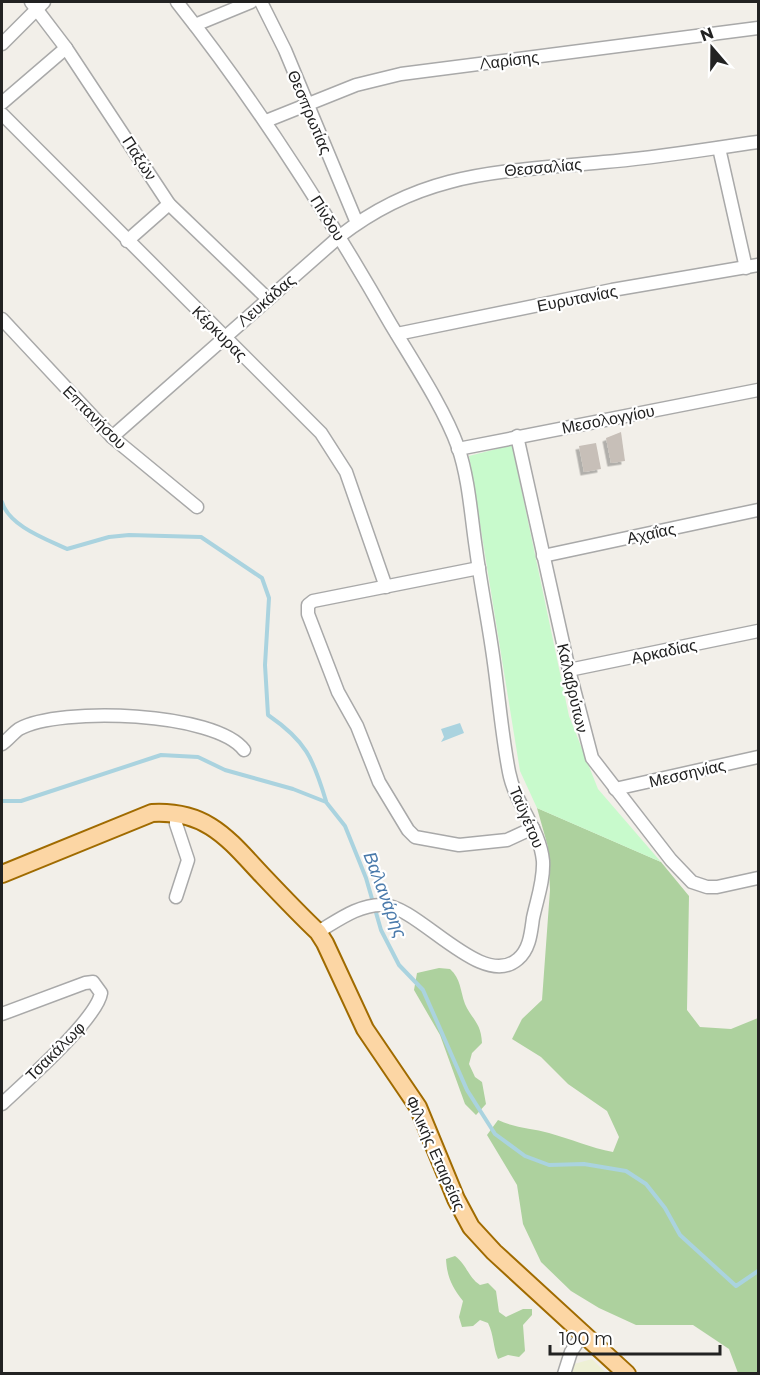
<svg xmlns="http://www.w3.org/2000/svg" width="760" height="1375" viewBox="0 0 760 1375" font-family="Montserrat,sans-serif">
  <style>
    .farmland { fill: #eef0d5 }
    .forest { fill: #add19e }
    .park { fill: #c8facc }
    .water { fill: #aad3df }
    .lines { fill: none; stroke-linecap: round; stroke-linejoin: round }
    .stream { stroke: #aad3df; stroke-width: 4 }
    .building { fill: #c7bfb8; filter: url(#shadow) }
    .minor-casing { stroke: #a9a9a9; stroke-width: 15 }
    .major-casing { stroke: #a06b00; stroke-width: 20 }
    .minor { stroke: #fff; stroke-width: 12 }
    .major { stroke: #fcd6a4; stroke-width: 16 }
    .labels { text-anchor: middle; stroke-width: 4.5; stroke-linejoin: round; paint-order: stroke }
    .street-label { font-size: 16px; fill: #222; stroke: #fff }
    .water-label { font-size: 18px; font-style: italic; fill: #4a7aab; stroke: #fff }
  </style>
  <defs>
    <filter id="shadow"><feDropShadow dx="-3.5" dy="3.5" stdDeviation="0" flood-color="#0004"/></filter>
  </defs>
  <rect width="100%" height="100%" fill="#f2efe9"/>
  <path class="farmland" d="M592,1359l14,14h-35l3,-9z"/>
  <g class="forest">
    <path d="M537,808l124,54 28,34 -2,114 13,17 31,2 27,-11v355h-20l-9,-24 -36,-24h-57l-37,-17 -28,-17 -30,-29 -18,-38 -6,-39 -30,-50 11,-15c17,8 34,8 51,13 22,6 42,15 64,19l6,-15 -12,-26 -39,-27 -27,-27 -29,-18 10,-20 20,-19 8,-110 -2,-43z"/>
    <path d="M439,968l11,1c11,10 10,21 15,35 7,16 16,18 17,39l-10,10 -3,11 6,13 7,5 4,22 -10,11 -11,-11 -25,-69 -26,-45 3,-17z"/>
    <path d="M455,1256c12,9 13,21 25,29l8,-2 8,8 3,21 7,5 17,-8h9v6l-9,10 2,26 -6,6 -11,-2 -10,4c-5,-12 -4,-24 -10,-36l-8,-3 -7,6 -11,1 -3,-10 4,-16c-11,-14 -16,-24 -17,-42z"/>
  </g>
  <path class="park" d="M512,445l57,271 29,73 63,73 -124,-54 -17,-37 -51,-315z"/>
  <path class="water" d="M460,723l4,10 -23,9 3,-5 -3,-8z"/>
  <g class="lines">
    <g class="stream">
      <path d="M2,502c7,24 44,37 65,47l42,-12 20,-2 72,2 61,41 7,20 -4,67 3,50c38,26 45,43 58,86"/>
      <path d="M2,801h19l140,-46 37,2 27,13 68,19 33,13 19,24 21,52 15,52 18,35 24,25 44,100 28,44 30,22 24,9 35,-1 42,7 20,13 19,24 15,27 56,51 22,-15"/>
    </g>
  </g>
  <g class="building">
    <path d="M621,432l4,29 -14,2 -5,-25z"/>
    <path d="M596,443l5,26 -17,3 -5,-26z"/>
  </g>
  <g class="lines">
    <defs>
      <g id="minor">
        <path d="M31,2l35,46 103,156 99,95"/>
        <path d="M177,2c80,101 149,209 213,321 22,37 54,85 68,124 11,32 13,69 18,102 5,38 13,76 18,114 5,36 8,73 15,109 6,32 31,57 34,89 1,20 -6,38 -10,57 -2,14 -3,31 -15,41 -36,32 -99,-53 -135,-54 -24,-1 -46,16 -65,27"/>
        <path d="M261,2l24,48 72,173"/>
        <path d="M195,25l56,-23"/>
        <path d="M2,44l42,-42"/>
        <path d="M2,103l64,-55"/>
        <path d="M2,114l319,319 25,39 40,115"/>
        <path d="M266,121l90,-36 45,-11 357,-46"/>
        <path d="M719,148l27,120"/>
        <path d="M127,241l42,-37"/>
        <path d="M2,319l110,118 85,70"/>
        <path d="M397,334l215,-44 146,-25"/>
        <path d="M517,436l52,234 23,88 79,102 21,22 15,5h10l41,-9"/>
        <path d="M112,437l228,-201c85,-66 163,-64 264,-74 52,-4 103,-13 154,-20"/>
        <path d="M458,449l300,-59"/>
        <path d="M543,556l215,-46"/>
        <path d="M479,568l-166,33 -5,4v9l30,78 19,34 22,56 29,48 7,7 44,8 48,-5 26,-12"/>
        <path d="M569,670l189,-39"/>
        <path d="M2,744c6,-4 11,-11 17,-15 41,-23 197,-17 225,21"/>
        <path d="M615,789l143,-32"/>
        <path d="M176,814v10l12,36 -12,37"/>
        <path d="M2,1014l83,-31 8,-1 8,11c-4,26 -77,90 -99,111"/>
        <path d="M564,1374l7,-22 13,-20"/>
      </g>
      <path id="major" d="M2,874l150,-61c56,-3 77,27 111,63 18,19 36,38 55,56l7,11 40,86 53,78 38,92 15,28 23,25 133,122"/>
    </defs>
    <use href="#minor" class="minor-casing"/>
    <use href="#major" class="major-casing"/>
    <use href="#minor" class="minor"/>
    <use href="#major" class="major"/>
  </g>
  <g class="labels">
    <g class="street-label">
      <text transform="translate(509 60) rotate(-7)" y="6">Λαρίσης</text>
      <text transform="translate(310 112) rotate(67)" y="6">Θεσπρωτίας</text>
      <text transform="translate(140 158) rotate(57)" y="6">Παξών</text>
      <text transform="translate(543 167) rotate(-5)" y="6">Θεσσαλίας</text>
      <text transform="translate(328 218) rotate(58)" y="6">Πίνδου</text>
      <text transform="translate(577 298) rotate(-11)" y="6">Ευρυτανίας</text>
      <text transform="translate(266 300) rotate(-41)" y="6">Λευκάδας</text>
      <text transform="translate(220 333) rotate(45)" y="6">Κέρκυρας</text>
      <text transform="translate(95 417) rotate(45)" y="6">Επτανήσου</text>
      <text transform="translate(608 419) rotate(-11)" y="6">Μεσολογγίου</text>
      <text transform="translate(651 533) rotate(-12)" y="6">Αχαΐας</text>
      <text transform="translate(664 651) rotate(-12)" y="6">Αρκαδίας</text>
      <text transform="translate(573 688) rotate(77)" y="6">Καλαβρύτων</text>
      <text transform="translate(687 773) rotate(-13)" y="6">Μεσσηνίας</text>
      <text transform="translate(527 817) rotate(67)" y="6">Ταϋγέτου</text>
      <text transform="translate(55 1051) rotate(-45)" y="6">Τσακάλωφ</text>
      <text transform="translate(436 1153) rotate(66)" y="6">Φιλικής Εταιρείας</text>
    </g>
    <g class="water-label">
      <text transform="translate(385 895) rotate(69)" y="6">Βαλανάρης</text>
    </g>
  </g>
  <rect width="760" height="1375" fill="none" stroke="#222222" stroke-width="6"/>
  <g transform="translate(712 48) rotate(340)" stroke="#ffffff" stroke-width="4.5" paint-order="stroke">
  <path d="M0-4.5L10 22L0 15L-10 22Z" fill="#222222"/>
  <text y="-9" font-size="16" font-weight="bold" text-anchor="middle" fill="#222222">N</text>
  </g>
  <path d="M550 1345v9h170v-9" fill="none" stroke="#222222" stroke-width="3"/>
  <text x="559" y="1345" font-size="18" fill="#222222" stroke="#ffffff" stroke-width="4.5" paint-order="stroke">100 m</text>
</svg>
